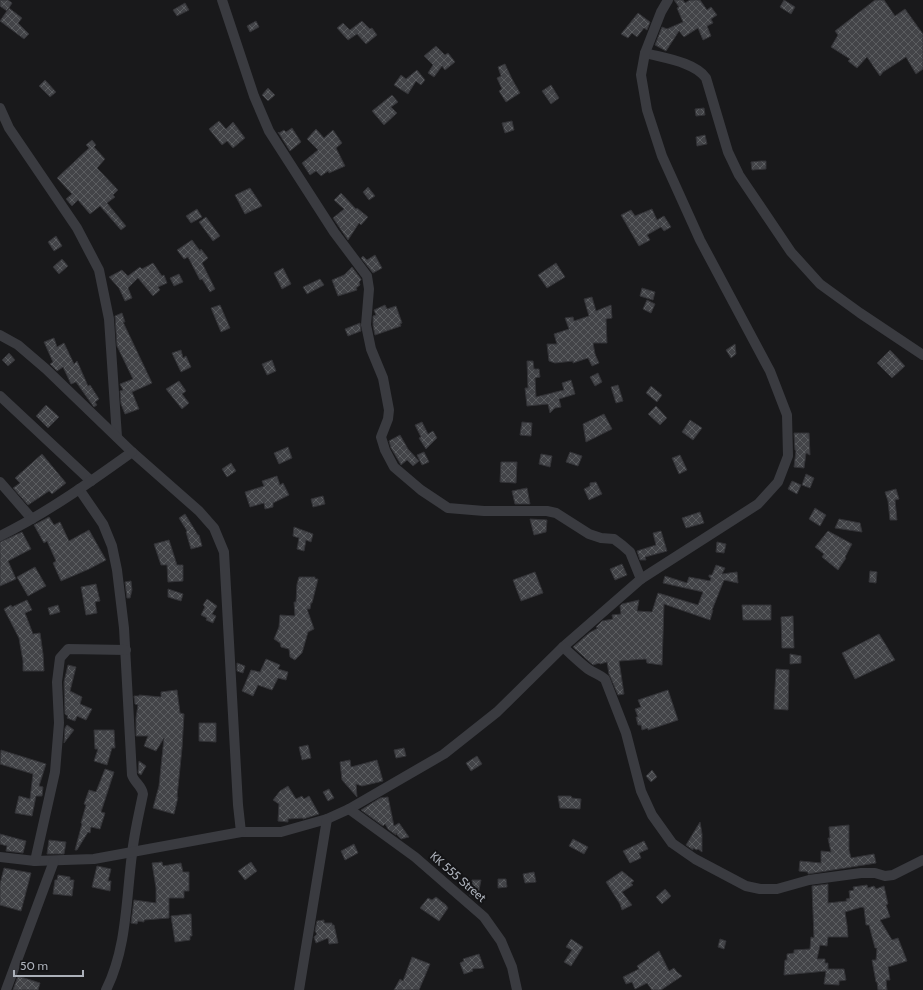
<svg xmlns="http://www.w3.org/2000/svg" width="923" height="990" viewBox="0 0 923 990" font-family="Cabin,sans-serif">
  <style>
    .building { fill: url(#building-cross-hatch); stroke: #333337 }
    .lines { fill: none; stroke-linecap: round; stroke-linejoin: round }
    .minor { stroke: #3a3b40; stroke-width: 10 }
    .labels { text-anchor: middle; stroke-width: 4; stroke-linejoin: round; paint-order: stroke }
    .street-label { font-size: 12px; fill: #acb1ba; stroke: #141416 }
  </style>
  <defs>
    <pattern id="building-cross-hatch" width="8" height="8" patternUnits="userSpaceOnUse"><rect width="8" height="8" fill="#434448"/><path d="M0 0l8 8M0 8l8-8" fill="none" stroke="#5b5d60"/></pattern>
  </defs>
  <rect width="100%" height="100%" fill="#19191b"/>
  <g class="building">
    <path d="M0,0h8l4,3 -5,8 -7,-5z"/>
    <path d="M674,0h9l2,3 5,-3h10l7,10 4,-3 6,8 -6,4 2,4 -6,3 4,10 -8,4 -5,-12 -14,9 -5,-6 -13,20 -11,-6 7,-18 5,2 16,-7 -6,-14 2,-1z"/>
    <path d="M784,0l11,7 -4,7 -11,-7z"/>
    <path d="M875,0h9l11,16 10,-7 18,25v35l-7,5 -10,-17 -23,15 -3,4 -13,-19 -10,11 -9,-7 2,-2 -19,-12 7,-12 -3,-4z"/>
    <path d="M185,3l4,7 -12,6 -4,-6z"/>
    <path d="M9,8l13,10 -4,5 11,11 -5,5 -24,-18z"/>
    <path d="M638,13l12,9 -3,8 -3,-2 -7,9 -5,-4 -4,5 -7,-4z"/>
    <path d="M256,21l3,6 -9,5 -3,-6z"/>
    <path d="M362,21l8,8 2,-1 5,7 -11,9 -9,-10 -9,6 -11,-12 6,-5 7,7z"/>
    <path d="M436,46l9,9 3,-2 7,9 -10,8 -3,-4 -8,11 -6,-4 5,-8 -9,-9z"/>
    <path d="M505,64l7,15 8,14 -14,9 -7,-11 3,-2 -5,-11 4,-2 -3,-9z"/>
    <path d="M417,70l8,10 -4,5 -5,-4 -8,13 -14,-9 7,-10 5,4z"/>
    <path d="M45,80l11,12 -6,5 -11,-11z"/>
    <path d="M551,85l8,13 -8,6 -9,-13z"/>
    <path d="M268,88l7,7 -7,6 -6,-6z"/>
    <path d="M392,95l6,7 -7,5 6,6 -13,12 -12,-14z"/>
    <path d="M704,108l1,7 -9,1 -1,-7z"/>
    <path d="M219,121l7,8 7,-7 12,16 -12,10 -6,-7 -5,4 -13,-16z"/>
    <path d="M512,121l2,9 -9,3 -3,-10z"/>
    <path d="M292,128l9,14 -11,9 -12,-19 1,1 5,-3 2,2z"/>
    <path d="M316,129l8,9 9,-8 9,13 -6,5 9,18 -16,7 -1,-2 -7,5 -5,-5 -6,4 -8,-12 16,-13 -11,-11z"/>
    <path d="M705,135l2,9 -10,2 -1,-9z"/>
    <path d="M92,140l4,5 -2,2 11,12 -8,9 21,22 -5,5 2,2 -8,6 19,23 -5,4 -21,-24 -10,8 -12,-14 -6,6 -6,-7 6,-5 -15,-16 32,-30 -3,-3z"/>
    <path d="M761,161h5v8l-14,1 -1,-8z"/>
    <path d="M368,187l7,9 -6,4 -6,-8z"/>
    <path d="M250,188l12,18 -17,8 -10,-19z"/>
    <path d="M341,193l15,16 1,-1 11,9 -7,8 -2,-2 -11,17 -15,-22 11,-9 -10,-9z"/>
    <path d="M197,209l5,8 -11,6 -5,-7z"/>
    <path d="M652,209l5,11 7,-4 7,11 -7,4 -3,-4 -14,8 3,5 -11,6 -18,-31 10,-5 4,6z"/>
    <path d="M206,217l14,19 -7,5 -14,-19z"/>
    <path d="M56,236l6,10 -8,5 -6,-9z"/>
    <path d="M192,240l8,11 1,-2 7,9 -6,5 13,26 -5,3 -8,-13 -2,1 -12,-23 -4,2 -7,-9z"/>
    <path d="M375,255l7,13 -9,5 -12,-15 2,-2 4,4z"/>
    <path d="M62,259l6,7 -9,8 -6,-7z"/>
    <path d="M153,263l9,13 2,-1 3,8 -9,4 2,3 -7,6 -15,-18 -10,10 4,10 -7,3 -6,-13 -10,-11 13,-7 6,6 12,-9 2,2z"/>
    <path d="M556,263l9,14 -18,11 -9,-13z"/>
    <path d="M352,267l9,12v1l-2,2 1,3 -4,3 1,2 -19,6 -6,-16 12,-5z"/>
    <path d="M283,268l8,16 -9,5 -8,-16z"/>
    <path d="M179,274l4,8 -9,4 -4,-8z"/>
    <path d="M320,279l4,6 -17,9 -4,-7z"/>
    <path d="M642,288l13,4 -2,8 -13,-4z"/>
    <path d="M592,297l4,14 15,-6 1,13 -6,1 1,24h-14l2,11 4,9 -7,3 -4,-8 -15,5v-2l-18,2 -6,-2 -2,-17h10l-3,-10 15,-5 -4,-11 8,-1 1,4 15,-5 -5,-17z"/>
    <path d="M647,300l8,4 -4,9 -8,-4z"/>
    <path d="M220,305l10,23 -9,4 -10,-24z"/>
    <path d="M385,305l2,4 9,-3 6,17 -2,1 1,2 -26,9 -2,-10v-9l3,-1 -2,-5z"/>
    <path d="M122,313l3,9h-2l29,61 -20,9 7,17 -14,5 -4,-10 -1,-13 3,-1 -3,-6 13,-5 -16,-33 -2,-30z"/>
    <path d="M360,323l1,8 -13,5 -3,-7z"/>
    <path d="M54,338l3,9 7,-4 10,21 3,-3 11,25 2,-1 9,14 -4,3 2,3 -3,2 -3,-4 -15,-21 -5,2 -8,-17 -6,4 -7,-7 3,-2 -9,-20z"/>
    <path d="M735,344l1,10 -5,4 -5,-8z"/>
    <path d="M181,350l2,8 3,-2 5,11 -10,5 -9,-19z"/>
    <path d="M890,350l15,16 -13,12 -15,-15z"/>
    <path d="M9,353l6,7 -7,6 -6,-6z"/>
    <path d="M272,360l4,11 -9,4 -5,-11z"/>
    <path d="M527,361h6l1,8h5l1,8 -5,1 1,19 28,-7 -2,-7 9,-3 4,14 -16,5 2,8 -6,1 -5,5 -2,-9 -21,2 -2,-18h3z"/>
    <path d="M598,373l4,9 -7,4 -5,-9z"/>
    <path d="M179,381l7,10 -4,3 7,9 -7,6 -16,-20z"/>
    <path d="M618,385l5,16 -7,2 -5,-16z"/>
    <path d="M651,386l11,9 -5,7 -11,-9z"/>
    <path d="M46,405l13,12 -11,11 -12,-12z"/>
    <path d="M656,406l11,12 -7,7 -12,-11z"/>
    <path d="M604,414l8,15 -26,13 -3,-18z"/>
    <path d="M690,420l12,8 -9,12 -11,-8z"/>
    <path d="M422,422l6,12 5,-3 4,7 -11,11 -7,-11 2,-1 -6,-12z"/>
    <path d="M522,422l10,1 -1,13 -11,-1z"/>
    <path d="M794,433h15l1,22 -4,-2 -2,15 -10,-1 2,-16 -1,-1z"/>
    <path d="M400,435l8,14 11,12 -6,5 -6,-6 -6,5 -1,-2 -9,-15 -2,-7z"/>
    <path d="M288,447l4,11 -13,6 -5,-11z"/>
    <path d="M424,452l5,10 -7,3 -5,-10z"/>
    <path d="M570,452l12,4 -4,10 -12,-4z"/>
    <path d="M42,454l24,29 -14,11 -3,-3 -21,14 -15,-17 7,-5 -5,-5z"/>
    <path d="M541,454l11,2 -2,11 -11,-3z"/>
    <path d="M680,455l7,15 -8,4 -7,-16z"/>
    <path d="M501,462h16l-1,21 -16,-1z"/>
    <path d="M231,463l5,8 -9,6 -5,-8z"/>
    <path d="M806,474l8,4 -4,10 -8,-3z"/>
    <path d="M277,476l3,9 3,-2 6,12 -16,8v4l-8,2 -1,-6 -14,4 -5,-15 19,-6 -2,-5z"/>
    <path d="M792,481l9,4 -4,9 -9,-5z"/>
    <path d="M596,482l6,12 -13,6 -5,-11 6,-3v-3z"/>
    <path d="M527,488l3,16h-15l-3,-13z"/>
    <path d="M896,489l3,10 -4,1 2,20h-7l-2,-19 -3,-9z"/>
    <path d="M323,496l2,8 -12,3 -2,-8z"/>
    <path d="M815,508l11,7 -6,11 -11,-7z"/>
    <path d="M700,512l4,11 -18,5 -4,-10z"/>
    <path d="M185,514l13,21h1l3,11 -11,3 -5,-17 1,-1 -8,-13z"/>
    <path d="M49,517l5,8 6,-3 9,19 20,-11 17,30 -17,9 -28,12 -8,-18 3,-2 -9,-20 -3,2 -10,-18z"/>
    <path d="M530,519l17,1 -1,12 -12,3z"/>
    <path d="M839,519l21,4 2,9 -27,-4z"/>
    <path d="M294,527l19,7 -2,8 -5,-2 -2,11 -7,-2 2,-11 -6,-2z"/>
    <path d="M661,531l6,20 -22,6 1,3h-6l-3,-9 19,-6 -3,-12z"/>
    <path d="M828,531l24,13 -7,13 1,1 -8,12 -16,-13 2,-3 -9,-7z"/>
    <path d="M22,532l9,17 -23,12 8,18 -16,7v-44z"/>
    <path d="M169,540l8,25h6v16l-15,1 -1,-17h-6l-7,-21z"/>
    <path d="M717,542l9,2 -2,9 -8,-1z"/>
    <path d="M622,564l5,11 -12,5 -5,-11z"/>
    <path d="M716,565l9,3 -3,6 15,-2 1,11 -14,-3 -12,30h1l-3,10 -46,-16 -2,61 -15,-2 -1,-4 -27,2 5,33 -6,1 -9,-21 -2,-12 -7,2 -1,-1 -6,2 -20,-18 16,-14 9,-5 -2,-1 6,-6 11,-2 -1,-4 9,-1 -1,-8 2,-2 17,-4 -2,11 15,1 6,-19 40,12 5,-13 -40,-9 2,-7 22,7 2,-6 21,4 1,-3 -2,-1v-2h3z"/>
    <path d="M35,567l11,19 -18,10 -11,-19z"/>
    <path d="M870,571l7,1 -1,11 -7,-1z"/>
    <path d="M535,572l8,21 -22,8 -8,-21z"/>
    <path d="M299,577h16v2h3l-6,24h-1l-1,6h-3l7,20 -6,3 -6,21 -7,7 -5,-3 -1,-8 -8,-2 -1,-4 -6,-4 5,-12 1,-12 15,1 -1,-14h2l1,-18z"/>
    <path d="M131,581l1,9 -2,8h-3l-2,-16z"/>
    <path d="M96,584l4,17 -5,1 2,11 -11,2 -5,-28z"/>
    <path d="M168,589l15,5 -2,7 -13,-4z"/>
    <path d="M207,599l10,7 -5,8 4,2 -3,7 -7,-3 1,-2 -6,-3 4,-8 -2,-2z"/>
    <path d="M27,600l5,10 -7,3 8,21 7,-1 3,21 1,17h-21v-10l-4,-23 -15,-29 7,-4 1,2z"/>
    <path d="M58,605l2,7 -10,3 -2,-7z"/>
    <path d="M742,605h29v15h-28z"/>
    <path d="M793,616l1,32h-12l-1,-31z"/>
    <path d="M879,634l16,26 -40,19 -13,-26z"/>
    <path d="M790,654l11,2v7l-11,1z"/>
    <path d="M266,659l14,6 -2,4 10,3 -2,8 -8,-2 -6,12 -14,-5 -5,11 -11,-5 9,-21 9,2z"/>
    <path d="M237,663l8,3 -2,7 -6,-2z"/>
    <path d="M68,665l8,2 -6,24 12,6 -2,7 12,5 -6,11 -9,-4 -2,5 -8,-3 1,-2 -3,-2 -1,-32z"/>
    <path d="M776,669l13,1 -1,40 -14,-1z"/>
    <path d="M177,690l3,23 4,1 -2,34 -5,49h1l-4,17 -21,-6 6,-22 5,-48 -8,13 -12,-5 4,-10h-12v-18l2,-13 -3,-1 -1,-8h5v-1l22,2v-5z"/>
    <path d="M668,690l10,30 -30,10v-2l-6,2 -1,-5h-3l-2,-8h2l-3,-8 6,-2 -3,-7z"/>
    <path d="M199,723h17v19l-17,-1z"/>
    <path d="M67,725l7,5 -10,13 1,-15z"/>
    <path d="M94,730h20l1,18h-3l-5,17 -13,-4 4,-12h-3z"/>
    <path d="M308,745l3,13 -9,2 -3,-13z"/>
    <path d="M404,748l2,8 -10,2 -2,-8z"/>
    <path d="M1,750l45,14 -7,22 4,1 -1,9h-6l-4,20 -17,-3 4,-17 11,3 3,-25 -33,-10z"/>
    <path d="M477,756l5,8 -11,7 -5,-8z"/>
    <path d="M350,760l1,7 26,-7 6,21 -21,5 -6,-2 1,13 -15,-17 -2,-18z"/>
    <path d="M139,761l7,5 -5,9 -3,-2z"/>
    <path d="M105,769l9,3 -13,40 4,1 -5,16 -9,-2 -1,6 -2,-1 -11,18h-2l7,-26 -1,-1 5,-18 -2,-1 5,-14 7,2z"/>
    <path d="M652,770l5,7 -6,5 -5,-6z"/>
    <path d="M288,786l8,13 6,-3 2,3 5,-3 10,18 -16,5v-1l-15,1v3l-10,-1 1,-17 -6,-4 7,-9z"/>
    <path d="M329,789l5,9 -6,3 -5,-9z"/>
    <path d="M558,796h13l1,2 9,1 -1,10 -20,-1z"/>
    <path d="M388,797l6,29 5,-3 10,14 -8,2 -3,-3 -2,-3v2l-8,-6 -3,-5 -2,2 -22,-16 19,-12z"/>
    <path d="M700,822l2,12v18l-4,-3 -1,1 -4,-2v2l-7,-5z"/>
    <path d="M849,825v25l2,8 23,-4 2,9 -68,11v-2l-9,-1 1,-10 21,2v-12l10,1 -3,-14h2l-1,-11z"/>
    <path d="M0,834l26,7 -3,12 -17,-2 1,-5 -7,-2z"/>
    <path d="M573,839l15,8 -4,7 -15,-8z"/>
    <path d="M49,840l17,2 -2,12h-17z"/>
    <path d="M644,841l4,8 -9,4 2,5 -11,5 -7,-12z"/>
    <path d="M354,844l4,9 -13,7 -4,-9z"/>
    <path d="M162,862l1,4 18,-3 2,9h6v19h-5v7h-15v20l-25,2v2l-6,-1 -1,3 -6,-1 3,-23 22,3v-15l-4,-25z"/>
    <path d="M251,862l6,9 -12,9 -7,-9z"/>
    <path d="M97,866l14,3 -3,12h3l-1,10 -18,-4z"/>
    <path d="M4,868l27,5 -10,38 -21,-6v-21z"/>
    <path d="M622,871l12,10 -3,2 2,2 -11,7 10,13 -10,5 -2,-6 -14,-22z"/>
    <path d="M534,872l2,10 -11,1 -2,-9z"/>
    <path d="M58,875l12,2v3h4l-2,16 -19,-2 2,-14h2z"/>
    <path d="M498,879h8l1,8 -9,1z"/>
    <path d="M472,880h9l-3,15 -8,1 -1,-8 3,-1z"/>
    <path d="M828,884v19l19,-2 -1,-2 4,-1 -1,-7 5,-1 -1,-3 14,-2 1,3 6,-2 2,3 8,-3 4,18 -2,1 4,12 -10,3 12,20 6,-2 9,23 -19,6 2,13h-4l1,10h-9l-1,-8h-1l-4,-22h4l1,-12h-2l-6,-23h-3l-2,-17 -2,-1 -17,5 2,13 1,12h-20l-1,9 -7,-1 -3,14h8v4h3v6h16l2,11 -7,1v4l-15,-1 2,-13 -42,4 1,-15h2v-6l7,-1v-3l16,-1 1,-12 3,1 -2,-52z"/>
    <path d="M665,889l6,7 -9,8 -6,-7z"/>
    <path d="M436,897l10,8 2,3 -9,13 -19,-13 8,-10 4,2z"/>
    <path d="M191,914l1,22h-2v4l-15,2 -4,-26z"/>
    <path d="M324,920v3h8v2h2l4,18 -9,1 -1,-6 -12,5 -2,-6 3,-3 -2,-3 2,-10z"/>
    <path d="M571,939l12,8 -12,19 -7,-4 8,-12 -6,-3z"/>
    <path d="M720,939l6,2 -2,8 -6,-2z"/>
    <path d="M659,951l10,20 5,-3 3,4 5,4 -21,14h-9l-5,-7 -12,6 -3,-7 -6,2 -3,-7 16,-8 -2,-3z"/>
    <path d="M479,954l5,14 -12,1 1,2 -9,3 -4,-11 4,-2 -1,-2z"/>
    <path d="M412,957l18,7 -11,26h-25l6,-11 3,2z"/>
    <path d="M18,976l22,7 -2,7h-25z"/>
  </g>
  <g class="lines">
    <g class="minor">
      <path d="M222,0l32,96 15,35 65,101 33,44 2,13 -3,36 5,24 12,29 6,32 -1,9 -7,18 4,13 9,17 27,23 27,18 36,3h63l9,2 33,21 12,4 13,1 8,6 8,7 11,27"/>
      <path d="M645,53c18,5 50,9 61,25l22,74 11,23 52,77 29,32 40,29 63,42"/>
      <path d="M0,108l9,20 68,100 22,42 10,49 8,118"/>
      <path d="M0,335l18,10 28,24 86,83 67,59 15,17 10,24 14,253 3,27h40l46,-13 22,-10 95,-55 53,-42 66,-65 78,-68 117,-75 20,-22 10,-26 -1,-41 -17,-44 -70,-131 -38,-84 -15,-46 -6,-35 4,-22 16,-41 7,-12"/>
      <path d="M0,396l91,85"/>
      <path d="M0,482l32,37"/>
      <path d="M79,489l24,35 9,22 5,24 7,58 8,147c2,7 10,11 11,19 -4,20 -9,40 -11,60 -6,46 -5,94 -26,136"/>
      <path d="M0,536c47,-23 90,-54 132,-84"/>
      <path d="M563,647c8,7 16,15 25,22 6,4 11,5 17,10l21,54 15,58 11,24 20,28 23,16 51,27 14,3h17l32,-9 52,-7h14l10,3 8,-1 30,-15"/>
      <path d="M349,809l66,48 69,60 17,24 11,26 5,23"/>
      <path d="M0,857l35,4 59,-2 147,-27"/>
      <path d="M35,861l20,-89 4,-49 -2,-41 3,-24 8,-9 58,1"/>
      <path d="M6,990l48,-129"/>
      <path d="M299,990l28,-171"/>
    </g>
  </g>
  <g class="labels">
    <g class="street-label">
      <text transform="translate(458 877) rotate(41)" y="4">KK 555 Street</text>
    </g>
  </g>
  <path d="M14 970v6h69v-6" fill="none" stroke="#acb1ba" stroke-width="2"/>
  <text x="20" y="970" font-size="12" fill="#acb1ba" stroke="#141416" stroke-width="3" paint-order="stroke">50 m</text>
</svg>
